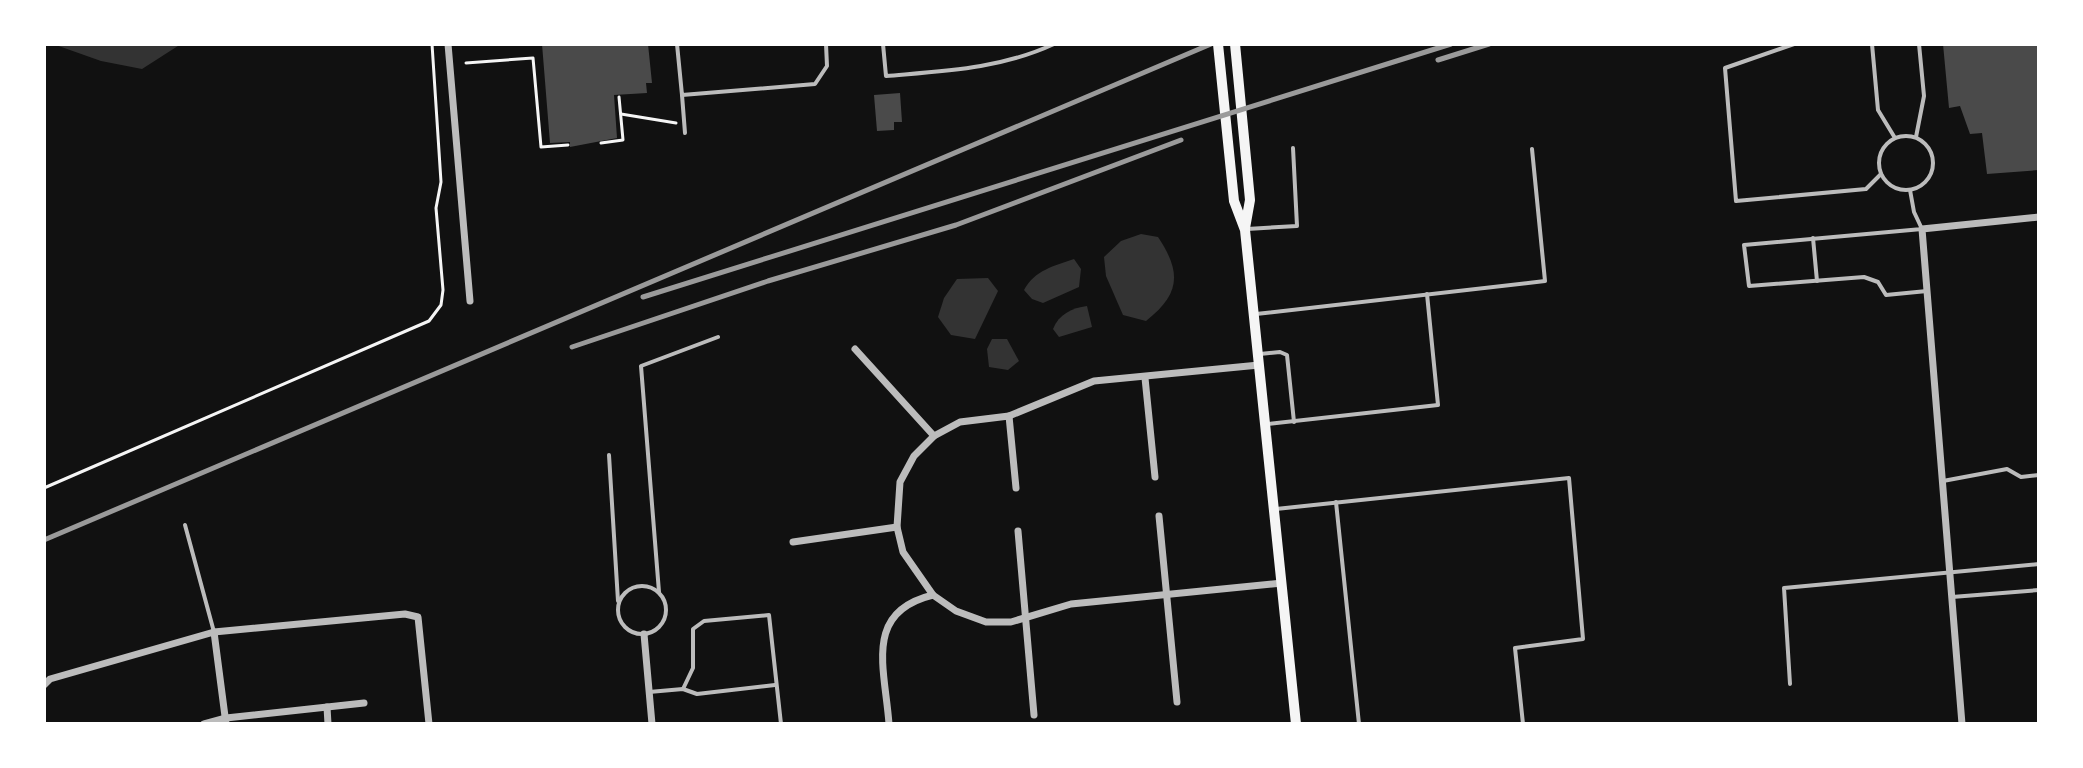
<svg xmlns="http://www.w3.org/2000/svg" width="2083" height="768" viewBox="0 0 2083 768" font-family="Georgia,serif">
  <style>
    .water { fill: #333 }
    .building { fill: #4a4a4a }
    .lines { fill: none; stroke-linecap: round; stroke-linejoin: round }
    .path { stroke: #f5f5f5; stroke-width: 3 }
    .service { stroke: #bcbcbc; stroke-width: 4 }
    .minor { stroke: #bcbcbc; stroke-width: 7 }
    .secondary { stroke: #f5f5f5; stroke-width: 10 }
    .rail { stroke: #9a9a9a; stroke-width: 5 }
  </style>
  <rect width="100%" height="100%" fill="#111"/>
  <g class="water">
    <path d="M53,44h128l-39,25 -41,-8z"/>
    <path d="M1141,234l17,3c24,36 22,57 -12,84l-23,-6 -17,-39 -2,-19 17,-16z"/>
    <path d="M1074,259l7,10 -2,18 -36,16 -11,-4 -8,-9c11,-20 30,-24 50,-31z"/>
    <path d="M988,278l10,13 -23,48 -24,-4 -13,-18 6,-19 13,-19z"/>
    <path d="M1087,306l5,21 -33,10 -6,-8c6,-15 19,-21 34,-23z"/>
    <path d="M992,339h15l12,22 -11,9 -19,-3 -2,-18z"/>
  </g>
  <g class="building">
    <path d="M542,44h106l4,39h-6l1,10 -33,2 3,43 -47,9v-5l-20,1z"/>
    <path d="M1943,44h96v126l-52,4 -5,-41 -12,1 -10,-28 -11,2z"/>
    <path d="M900,93l2,29h-8v8l-17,1 -3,-36z"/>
  </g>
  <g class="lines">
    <g class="path">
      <path d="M466,63l67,-5 8,89 27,-2"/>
      <path d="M621,114l55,9"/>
      <path d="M601,143l22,-3 -4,-43"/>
      <path d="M44,488l385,-167 12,-16 2,-15 -7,-82 5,-26 -9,-138"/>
    </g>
    <g class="service">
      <path d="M677,44l5,51 133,-11 12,-18 -1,-22"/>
      <path d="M883,44l3,32c58,-5 114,-7 168,-32"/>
      <path d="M1794,44l-69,24 11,133 130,-12 15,-15"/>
      <path d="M1872,44l6,66 17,28"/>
      <path d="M682,95l3,38"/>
      <circle cx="1906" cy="163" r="27"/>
      <path d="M1916,137l8,-41 -5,-52"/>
      <path d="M1910,190l4,22 8,17 -178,16 5,41 115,-9 14,5 8,13 41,-4"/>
      <path d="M1247,229l50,-3 -4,-78"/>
      <path d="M1813,238l4,43"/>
      <path d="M1256,314l289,-33 -13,-132"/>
      <path d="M1260,354l20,-2 7,3 7,67"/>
      <path d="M1267,424l171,-19 -11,-111"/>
      <path d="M609,455l9,146"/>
      <path d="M1943,481l64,-12 14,8 18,-2"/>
      <path d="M1336,502l23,222"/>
      <path d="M1276,509l293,-31 14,161 -68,9 8,76"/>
      <path d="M185,525l29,107"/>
      <circle cx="642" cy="610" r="24"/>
      <path d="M659,592l-18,-226 77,-29"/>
      <path d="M1952,597l87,-7"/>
      <path d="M1790,684l-6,-96 255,-24"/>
      <path d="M683,689l10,-21v-39l11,-8 65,-6 12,109"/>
      <path d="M649,692l34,-3 14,5 78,-9"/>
    </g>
    <g class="minor">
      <path d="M448,44l22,257"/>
      <path d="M855,349l79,87"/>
      <path d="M1259,365l-165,16 -85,35 -49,6 -26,14 -20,20 -14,26 -3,45 6,25 30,43 23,16 30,11h25l60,-18 211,-21"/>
      <path d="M1145,378l10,99"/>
      <path d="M1009,416l7,72"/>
      <path d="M1159,516l18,186"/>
      <path d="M1018,531l16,184"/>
      <path d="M793,542l104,-15"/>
      <path d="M214,632l12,92"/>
      <path d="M644,634l8,90"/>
      <path d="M44,685l6,-6 164,-47 191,-18 13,3 11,107"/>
      <path d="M327,707l1,17"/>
      <path d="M204,724l22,-6 138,-15"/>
      <path d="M889,724c-4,-56 -26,-112 44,-129"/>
      <path d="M1962,724l-40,-495 117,-12"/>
    </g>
    <g class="secondary">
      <path d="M1218,44l16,157 11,29 51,494"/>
      <path d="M1235,44l15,156 -5,28"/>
    </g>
    <g class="rail">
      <path d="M1438,60l51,-16"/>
      <path d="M643,297l808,-253"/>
      <path d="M572,347l196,-66 188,-56 225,-85"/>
      <path d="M44,540l1167,-496"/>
    </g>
  </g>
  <rect width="2083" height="768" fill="none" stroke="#ffffff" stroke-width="92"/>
</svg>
